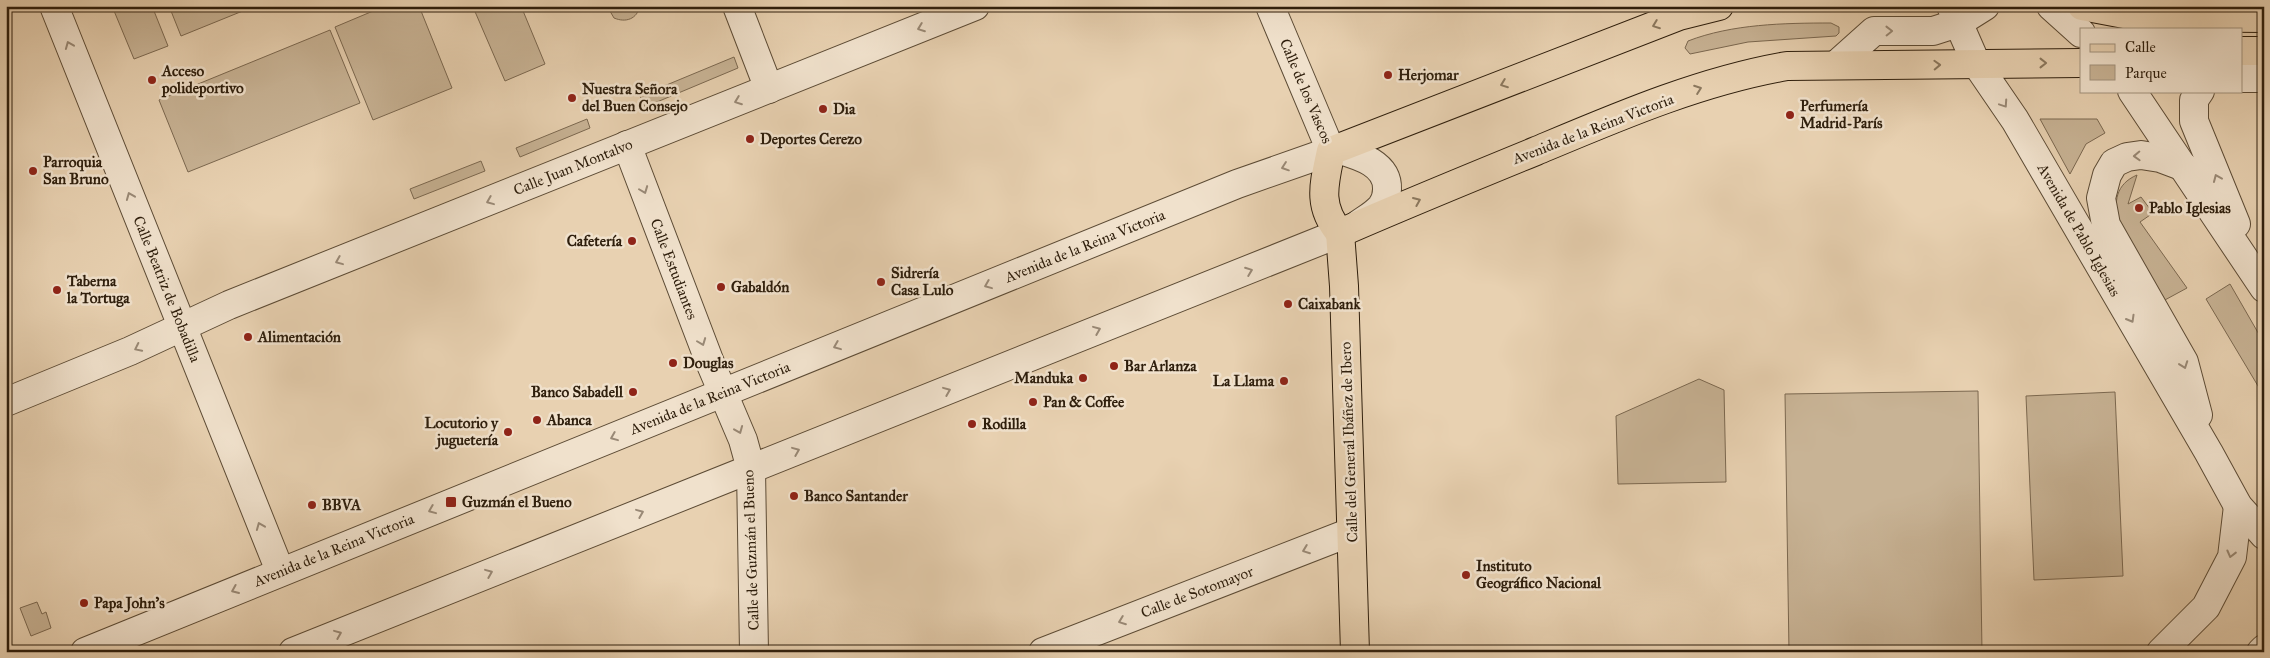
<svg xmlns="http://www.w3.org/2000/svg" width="2270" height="658" viewBox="0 0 2270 658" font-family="'IM FELL Great Primer',serif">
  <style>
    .green { fill: #c8b395; stroke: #7b6850 }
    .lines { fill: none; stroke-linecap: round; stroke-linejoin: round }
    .minor-casing { stroke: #5c4b35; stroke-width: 30 }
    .major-casing { stroke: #2e1e0c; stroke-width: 30 }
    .minor { stroke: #f0e1cc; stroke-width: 28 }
    .major { stroke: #e8d1b1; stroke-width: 28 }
    .oneway { stroke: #8b785e }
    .oneway2 { stroke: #998976 }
    .poi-dot { fill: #8f2418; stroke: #f0e1cc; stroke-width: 2 }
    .labels { text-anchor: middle; stroke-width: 5; stroke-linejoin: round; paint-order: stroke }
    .poi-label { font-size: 15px; font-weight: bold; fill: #2e1e0c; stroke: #f0e1cc; text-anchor: start }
    .street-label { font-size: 15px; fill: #2e1e0c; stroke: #f0e1cc }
  </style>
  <rect width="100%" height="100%" fill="#e8d1b1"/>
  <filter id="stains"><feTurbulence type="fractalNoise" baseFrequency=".004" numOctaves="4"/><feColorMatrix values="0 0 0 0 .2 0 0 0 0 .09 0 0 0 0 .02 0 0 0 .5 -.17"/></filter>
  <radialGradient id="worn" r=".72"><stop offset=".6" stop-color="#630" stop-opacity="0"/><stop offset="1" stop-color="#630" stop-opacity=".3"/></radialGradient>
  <g class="green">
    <path d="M112,6h40l16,40 -34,13z"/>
    <path d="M169,6h86l-74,30z"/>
    <path d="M385,6h34l33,82 -79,32 -38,-93z"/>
    <path d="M476,6h45l24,58 -40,17 -32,-74z"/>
    <path d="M607,6h33c-3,13 -14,17 -26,12z"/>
    <path d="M1831,23l8,4v6l-3,3 -88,6 -58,12 -5,-6 3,-7c44,-17 96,-18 143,-18z"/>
    <path d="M330,30l30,73 -172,69 -29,-72z"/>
    <path d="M734,57l4,11 -93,39 -5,-11z"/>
    <path d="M587,119l3,9 -70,29 -4,-9z"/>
    <path d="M2040,119h57l8,14 -19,11 -16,30z"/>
    <path d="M481,161l4,10 -71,28 -4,-10z"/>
    <path d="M2137,175l-9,29 13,-7 12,16 -13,9 47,66 -24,13 -44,-79c-6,-20 -3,-38 18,-47z"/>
    <path d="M2230,284l34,59v53l-58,-97z"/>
    <path d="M1699,379l25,11 2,92 -108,2 -2,-68z"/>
    <path d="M1978,391l4,261h-193l-4,-258z"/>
    <path d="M2115,392l8,184 -89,4 -8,-184z"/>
    <path d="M37,602l5,12 4,-2 5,16 -20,8 -11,-28z"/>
  </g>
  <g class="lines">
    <defs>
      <g id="minor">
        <path d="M54,6l226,565"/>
        <path d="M737,6l32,83"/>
        <path d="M1951,6l25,57 39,57 194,333 29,53 26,29"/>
        <path d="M2051,6l30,27"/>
        <path d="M1836,65l38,-34h59l25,-8 27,-17"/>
        <path d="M2241,78h23"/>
        <path d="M2132,91l132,197"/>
        <path d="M2200,91l-6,9v21l42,103"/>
        <path d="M627,145l82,215 34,80 8,29 3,183"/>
        <path d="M1337,149c20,6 51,14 50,40 0,7 -2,13 -6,18 -6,7 -15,12 -22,17"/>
        <path d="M2184,167l-24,-9 -19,-3 -14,2 -13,6 -7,12 -6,23 5,27 78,137 14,53"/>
        <path d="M6,402l124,-51 99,-46 746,-299"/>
        <path d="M85,652l1152,-468 94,-33 -61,-145"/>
        <path d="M293,652l1047,-419"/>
        <path d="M1043,652l308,-120"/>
        <path d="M2161,652l45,-45 26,-50 6,-51"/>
        <path d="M2261,652l3,-3"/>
      </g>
      <g id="major">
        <path d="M2082,6l58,11 124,1"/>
        <path d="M2241,51h23"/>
        <path d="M1340,233c64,-28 130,-55 196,-82 81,-34 164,-70 251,-85l294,-3"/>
        <path d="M1340,233c-23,-27 -16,-49 -9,-82l348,-135 40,-10"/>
        <path d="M1340,233l4,53 11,366"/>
      </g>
    </defs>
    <use href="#minor" class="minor-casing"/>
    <use href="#major" class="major-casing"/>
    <use href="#minor" class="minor"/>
    <use href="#major" class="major"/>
  </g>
  <defs><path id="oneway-chevron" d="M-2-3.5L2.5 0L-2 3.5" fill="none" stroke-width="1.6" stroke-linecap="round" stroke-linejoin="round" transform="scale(1.25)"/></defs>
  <g class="oneway">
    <use href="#oneway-chevron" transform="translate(1656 25) rotate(159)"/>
    <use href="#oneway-chevron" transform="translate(2043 63)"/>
    <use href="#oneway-chevron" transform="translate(1937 65) rotate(-2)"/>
    <use href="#oneway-chevron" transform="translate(1504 84) rotate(159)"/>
    <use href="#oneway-chevron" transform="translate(1698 89) rotate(-20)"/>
    <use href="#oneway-chevron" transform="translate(1417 201) rotate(-23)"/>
  </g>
  <g class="oneway2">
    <use href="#oneway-chevron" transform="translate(921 28) rotate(159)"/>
    <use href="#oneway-chevron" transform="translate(1889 31) rotate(-1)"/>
    <use href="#oneway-chevron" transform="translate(69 45) rotate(-112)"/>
    <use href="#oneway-chevron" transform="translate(738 101) rotate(159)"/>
    <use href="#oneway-chevron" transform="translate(2004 104) rotate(56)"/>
    <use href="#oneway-chevron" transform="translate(2137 156) rotate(178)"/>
    <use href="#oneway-chevron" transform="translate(1285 167) rotate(161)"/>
    <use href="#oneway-chevron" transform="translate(2217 178) rotate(-113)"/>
    <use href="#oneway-chevron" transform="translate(644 190) rotate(69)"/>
    <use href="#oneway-chevron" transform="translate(130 196) rotate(-112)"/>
    <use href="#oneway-chevron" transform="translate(490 201) rotate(158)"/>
    <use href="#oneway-chevron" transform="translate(339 261) rotate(158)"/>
    <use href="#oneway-chevron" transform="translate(1249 271) rotate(-21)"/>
    <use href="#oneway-chevron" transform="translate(988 285) rotate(158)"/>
    <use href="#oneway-chevron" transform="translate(2131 319) rotate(60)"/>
    <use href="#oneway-chevron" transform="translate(1097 330) rotate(-22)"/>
    <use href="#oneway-chevron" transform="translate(702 342) rotate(69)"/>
    <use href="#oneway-chevron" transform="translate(837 346) rotate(158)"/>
    <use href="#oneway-chevron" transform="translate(138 348) rotate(154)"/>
    <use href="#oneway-chevron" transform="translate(2184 365) rotate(70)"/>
    <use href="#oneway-chevron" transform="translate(947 391) rotate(-22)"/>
    <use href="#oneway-chevron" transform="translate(739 430) rotate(68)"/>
    <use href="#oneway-chevron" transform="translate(614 437) rotate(158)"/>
    <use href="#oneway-chevron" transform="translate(796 451) rotate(-22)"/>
    <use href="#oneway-chevron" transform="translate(432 510) rotate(158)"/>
    <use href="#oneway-chevron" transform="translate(640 513) rotate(-22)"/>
    <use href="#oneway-chevron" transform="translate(260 526) rotate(-112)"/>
    <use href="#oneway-chevron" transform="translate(1306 550) rotate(159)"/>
    <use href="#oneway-chevron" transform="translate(2231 554) rotate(104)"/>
    <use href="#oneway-chevron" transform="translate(489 573) rotate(-22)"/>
    <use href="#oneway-chevron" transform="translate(235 590) rotate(157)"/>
    <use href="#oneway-chevron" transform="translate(1122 621) rotate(159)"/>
    <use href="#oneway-chevron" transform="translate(338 634) rotate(-22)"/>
  </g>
  <g class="poi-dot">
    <circle cx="1388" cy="75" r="5"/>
    <circle cx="152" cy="80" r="5"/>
    <circle cx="572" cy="98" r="5"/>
    <circle cx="823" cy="109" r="5"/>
    <circle cx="1790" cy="115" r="5"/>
    <circle cx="750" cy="139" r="5"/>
    <circle cx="33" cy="171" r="5"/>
    <circle cx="2139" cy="208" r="5"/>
    <circle cx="632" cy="241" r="5"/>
    <circle cx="881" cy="282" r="5"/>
    <circle cx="721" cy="287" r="5"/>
    <circle cx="57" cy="290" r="5"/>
    <circle cx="1288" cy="304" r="5"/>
    <circle cx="248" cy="337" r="5"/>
    <circle cx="673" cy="363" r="5"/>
    <circle cx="1114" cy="366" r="5"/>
    <circle cx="1083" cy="378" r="5"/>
    <circle cx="1284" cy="381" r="5"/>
    <circle cx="633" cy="392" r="5"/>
    <circle cx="1033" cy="402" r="5"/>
    <circle cx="537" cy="420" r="5"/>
    <circle cx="972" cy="424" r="5"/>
    <circle cx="508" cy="432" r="5"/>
    <circle cx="794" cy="496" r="5"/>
    <rect x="445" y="496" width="12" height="12" rx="2.5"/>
    <circle cx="312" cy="505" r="5"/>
    <circle cx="1466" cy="575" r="5"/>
    <circle cx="84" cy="603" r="5"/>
  </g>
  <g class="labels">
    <g class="poi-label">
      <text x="162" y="76">Acceso<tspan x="162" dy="17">polideportivo</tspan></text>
      <text x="1398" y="80">Herjomar</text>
      <text x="582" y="94">Nuestra Señora<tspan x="582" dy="17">del Buen Consejo</tspan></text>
      <text x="1800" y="111">Perfumería<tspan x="1800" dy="17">Madrid-París</tspan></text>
      <text x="833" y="114">Dia</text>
      <text x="760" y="144">Deportes Cerezo</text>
      <text x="43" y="167">Parroquia<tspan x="43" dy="17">San Bruno</tspan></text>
      <text x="2149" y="213">Pablo Iglesias</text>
      <text x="622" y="246" text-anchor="end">Cafetería</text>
      <text x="891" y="278">Sidrería<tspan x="891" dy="17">Casa Lulo</tspan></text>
      <text x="67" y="286">Taberna<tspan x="67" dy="17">la Tortuga</tspan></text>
      <text x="731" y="292">Gabaldón</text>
      <text x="1298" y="309">Caixabank</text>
      <text x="258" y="342">Alimentación</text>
      <text x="683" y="368">Douglas</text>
      <text x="1124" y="371">Bar Arlanza</text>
      <text x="1073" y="383" text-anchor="end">Manduka</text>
      <text x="1274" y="386" text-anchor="end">La Llama</text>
      <text x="623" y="397" text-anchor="end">Banco Sabadell</text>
      <text x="1043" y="407">Pan &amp; Coffee</text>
      <text x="547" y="425">Abanca</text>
      <text x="498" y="428" text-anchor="end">Locutorio y<tspan x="498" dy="17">juguetería</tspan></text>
      <text x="982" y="429">Rodilla</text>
      <text x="804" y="501">Banco Santander</text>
      <text x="462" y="507">Guzmán el Bueno</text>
      <text x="322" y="510">BBVA</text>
      <text x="1476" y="571">Instituto<tspan x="1476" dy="17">Geográfico Nacional</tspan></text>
      <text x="94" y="608">Papa John's</text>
    </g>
    <g class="street-label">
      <text transform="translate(1306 91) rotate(67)" y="5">Calle de los Vascos</text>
      <text transform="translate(1593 129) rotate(-21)" y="5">Avenida de la Reina Victoria</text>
      <text transform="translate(573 167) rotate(-22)" y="5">Calle Juan Montalvo</text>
      <text transform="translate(2079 230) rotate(60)" y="5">Avenida de Pablo Iglesias</text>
      <text transform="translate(1085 246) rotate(-22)" y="5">Avenida de la Reina Victoria</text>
      <text transform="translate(674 269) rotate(69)" y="5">Calle Estudiantes</text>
      <text transform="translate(167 289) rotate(68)" y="5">Calle Beatriz de Bobadilla</text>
      <text transform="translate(710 398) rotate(-22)" y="5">Avenida de la Reina Victoria</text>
      <text transform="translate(1349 442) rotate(-92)" y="5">Calle del General Ibáñez de Ibero</text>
      <text transform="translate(334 550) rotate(-22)" y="5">Avenida de la Reina Victoria</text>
      <text transform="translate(751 550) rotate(-92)" y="5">Calle de Guzmán el Bueno</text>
      <text transform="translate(1197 592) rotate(-21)" y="5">Calle de Sotomayor</text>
    </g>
  </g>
  <rect width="2270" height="658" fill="none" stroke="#e8d1b1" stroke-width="25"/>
  <rect x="8" y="8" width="2255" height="643" fill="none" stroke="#2e1e0c" stroke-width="2.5"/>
  <rect x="12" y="12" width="2245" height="633" fill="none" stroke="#2e1e0c"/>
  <rect x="2080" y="28" width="162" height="65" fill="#f0e1cc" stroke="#a2937f"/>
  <rect x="2090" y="44" width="25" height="8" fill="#e8d1b1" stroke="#a2937f"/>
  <text x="2125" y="52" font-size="15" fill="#2e1e0c">Calle</text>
  <rect x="2090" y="65" width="25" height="15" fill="#c8b395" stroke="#a2937f"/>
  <text x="2125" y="78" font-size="15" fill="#2e1e0c">Parque</text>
  <rect width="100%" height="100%" filter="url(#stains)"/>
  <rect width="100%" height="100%" fill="url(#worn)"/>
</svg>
